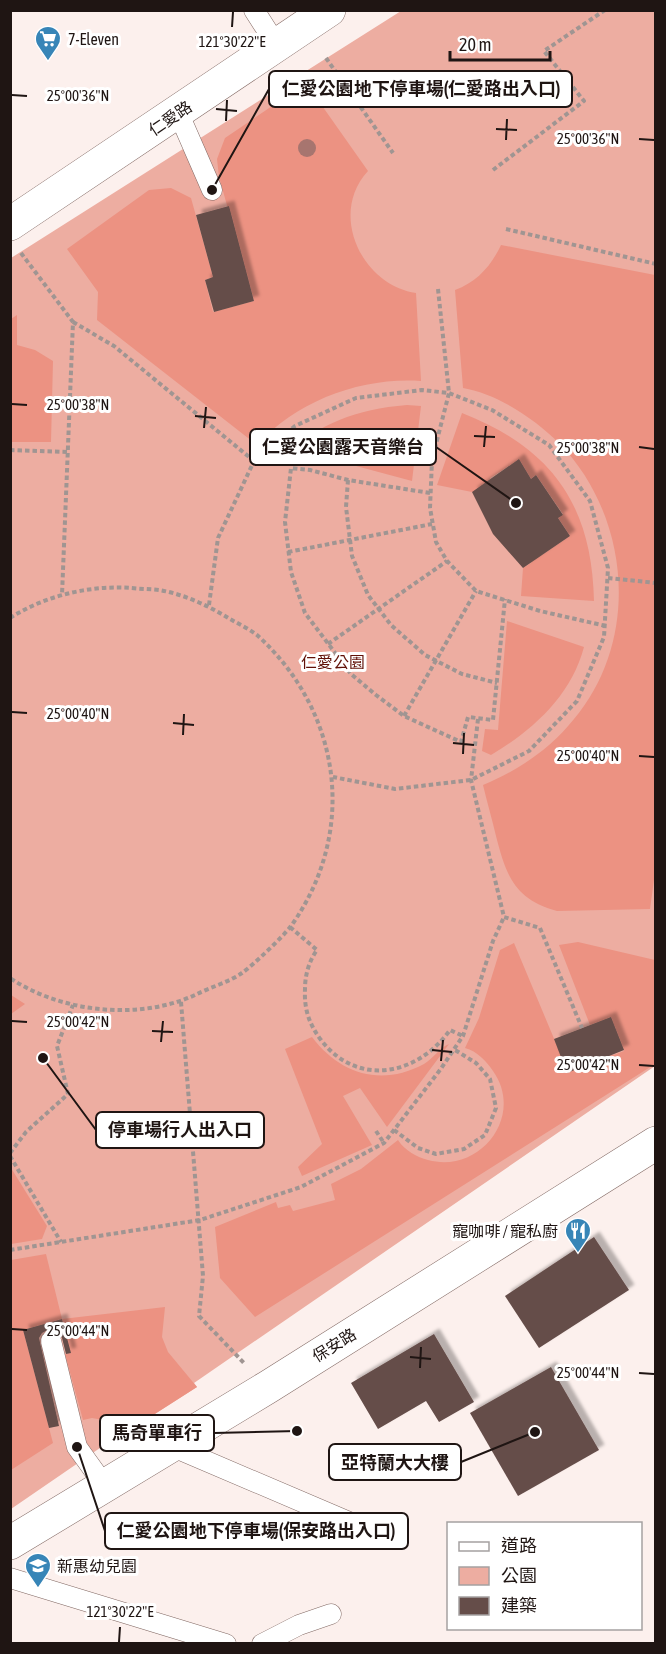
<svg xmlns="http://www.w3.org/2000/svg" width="666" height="1654" viewBox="0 0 666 1654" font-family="'Asap Condensed','Noto Sans TC',sans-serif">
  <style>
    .green { fill: #edada1 }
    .forest { fill: #ec9282 }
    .building { fill: #654d49; filter: url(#shadow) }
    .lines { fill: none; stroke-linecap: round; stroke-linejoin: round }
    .lane-casing { stroke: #826964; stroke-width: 21 }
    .street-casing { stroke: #826964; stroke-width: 34 }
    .path { stroke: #a09592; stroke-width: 4; stroke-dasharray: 4.5 3; stroke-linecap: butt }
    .lane { stroke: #fff; stroke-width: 20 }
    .street { stroke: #fff; stroke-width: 33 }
    .tree { fill: #a7756f }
    .ticks { fill: none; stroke: #1f1513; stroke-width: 2 }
    .labels { text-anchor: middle; stroke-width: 6; stroke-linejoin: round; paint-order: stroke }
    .poi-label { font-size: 16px; fill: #1f1513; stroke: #fff; text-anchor: start }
    .street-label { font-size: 16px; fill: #1f1513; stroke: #fff }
    .park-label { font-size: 16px; fill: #611108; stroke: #fff }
    .ticks-label { font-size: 15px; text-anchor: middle; fill: #1f1513; stroke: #fff; stroke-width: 6; stroke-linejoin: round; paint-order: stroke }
    .leader { fill: none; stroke: #1f1513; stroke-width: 2 }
    .callout-dot { fill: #1f1513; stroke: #fff; stroke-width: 2 }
    .callout { fill: #fff; stroke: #1f1513; stroke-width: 2 }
    .callout-label { font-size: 18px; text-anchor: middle; font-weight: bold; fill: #1f1513 }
  </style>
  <defs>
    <filter id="shadow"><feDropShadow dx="5.5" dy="-5.5" stdDeviation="1.5" flood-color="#0004"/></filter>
  </defs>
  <rect width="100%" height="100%" fill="#fcf0ed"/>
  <path class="green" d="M401,11h254v1055l-461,317 3,4 -61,39h-4l-121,83v-1251z"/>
  <g class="forest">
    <path d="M306,83l62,88c-40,43 -6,114 48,122l5,88c-59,-4 -123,19 -164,64l-160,-125 1,-28 -31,-43 82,-59 22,-2 20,10 22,79 -8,3 8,32 41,-11 -35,-124 -2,-18 8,-21z"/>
    <path d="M501,245l154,30 1,590 -6,44 -93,2c-43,-12 -51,-36 -61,-75 -4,-17 -9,-34 -13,-51 36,-15 67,-36 91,-66 67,-80 56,-202 -14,-275 -25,-25 -62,-50 -97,-56l-8,-98c22,-8 36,-24 46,-45z"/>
    <path d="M17,315v30l18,5 18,11 -2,81h-40v-123z"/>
    <path d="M407,405l14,1 -9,75 -108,-29 -2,9 -21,-5c40,-32 74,-47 126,-51z"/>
    <path d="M462,413c89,35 130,91 132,188l-73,-5 2,-28 8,-5 4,-9 7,1 28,-19 -12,-18 5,-4 -27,-39 -5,4 -12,-19 -29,18 7,11 -25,3 -35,-7z"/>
    <path d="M507,621l77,26c-13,49 -51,83 -93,108l-9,-4 3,-22 13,1z"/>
    <path d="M578,942l77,18v104l-400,253 -35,-39 -5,-51 61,-25 2,6 12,-3 3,6 42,-11 -4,-16 30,-15 37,-29c7,11 19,17 30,20 52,14 97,-44 65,-89 -6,-9 -16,-20 -28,-23l14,-30 21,-68 14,-7 54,129 56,-21 -13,-33 -21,7 -31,-80z"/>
    <path d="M11,995l14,9 -14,10z"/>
    <path d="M312,1037c28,37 69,50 112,27 9,-5 15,-16 25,-20l-62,83 -27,-39 -17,8 29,49 -70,31 -4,-9 24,-23 -37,-95z"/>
    <path d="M11,1168l36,58 -5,13 -31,5z"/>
    <path d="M46,1254l16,65 103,-12 -3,30 6,15 29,35 -61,39 -44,-8 -9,2 -18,-66 5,-1 -8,-33 -39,10 30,113 -42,27v-210z"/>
  </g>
  <g class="building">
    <path d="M229,206l25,95 -40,11 -9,-32 8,-3 -17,-62z"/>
    <path d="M519,459l12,20 5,-4 27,40 -5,3 12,18 -47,32 -30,-34 -21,-42z"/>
    <path d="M611,1017l13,33 -57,23 -13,-34z"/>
    <path d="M594,1237l35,53 -90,58 -34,-52z"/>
    <path d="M62,1319l9,34 -5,1 -4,-16 -7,-8h-7l-6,3 -3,5 20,88 -10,2 -26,-98z"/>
    <path d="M434,1334l40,68 -35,20 -13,-21 -48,28 -27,-46z"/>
    <path d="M551,1367l48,83 -81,46 -48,-83z"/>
  </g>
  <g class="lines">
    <defs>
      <g id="lane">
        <path d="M254,10l23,36"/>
        <path d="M178,112l34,78"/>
        <path d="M51,1341l26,106 28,39"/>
        <path d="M171,1446l178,76 -2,14"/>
        <path d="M10,1578l216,66"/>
        <path d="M262,1644l37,-19 32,-11"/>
      </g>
      <g id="street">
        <path d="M10,224l319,-214"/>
        <path d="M10,1543l258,-156 388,-244"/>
      </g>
    </defs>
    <use href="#lane" class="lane-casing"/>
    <use href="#street" class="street-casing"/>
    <g class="path">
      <path d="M326,58l67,95"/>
      <path d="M493,170l91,-69 -40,-50 61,-41"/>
      <path d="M506,229l150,35"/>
      <path d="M21,253l52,69 -11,273"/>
      <path d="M438,289l11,104 -17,67 -2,48 6,34 11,19 29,30 64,20 66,15"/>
      <path d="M73,322l41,24 140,115"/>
      <path d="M10,450l58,2"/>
      <path d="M348,480l-2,27 6,49 16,39 23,30 34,30 37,19 35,9"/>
      <path d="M430,493l-82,-13 -38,-10 -19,-2 -6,54 6,50 14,41 46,61 25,21 28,21 57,26 7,-25 25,3 12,-121"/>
      <path d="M288,552l144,-28"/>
      <path d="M608,578l48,5"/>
      <path d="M209,605l9,-67 36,-77 41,-35 61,-28 66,-8 27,3 43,17 57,35 41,56 18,67 -4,69 -27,64 -48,50 -58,29 -76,9 -62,-12"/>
      <path d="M10,618c36,-23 81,-33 122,-30 9,1 18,1 27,2 25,4 50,16 71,29 9,5 19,10 27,16 85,77 101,197 34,291 -7,10 -39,40 -49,47 -13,9 -31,14 -45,21 -56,27 -135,19 -187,-16"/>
      <path d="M328,644l119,-83"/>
      <path d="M404,716l72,-125"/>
      <path d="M478,719l-7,61 33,137 36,11 42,100"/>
      <path d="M290,927l27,23c-8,11 -12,25 -12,39 -1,20 4,35 16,51 37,48 97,35 129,-10l13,6"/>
      <path d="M181,1002l22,274 -4,40 45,47"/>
      <path d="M394,1130l24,18 18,6 28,-5 21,-14 11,-27 -6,-29 -14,-16 -21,-13"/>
      <path d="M376,1131l8,12"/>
      <path d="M10,1153l16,-21 42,-38 -11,-48 16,-41"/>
      <path d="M10,1156l51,86"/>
      <path d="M10,1250l190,-30 101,-33 83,-44 56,-73 23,-34 30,-95 11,-24"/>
    </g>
    <use href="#lane" class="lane"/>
    <use href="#street" class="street"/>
  </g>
  <circle class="tree" cx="307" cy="148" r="9"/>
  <path class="ticks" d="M232,27l1,-15M12,95l15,1M216,109l21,2M226,121l1,-21M496,129l21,1M639,139l15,1M506,140l1,-21M12,404l15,1M195,416l21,2M204,428l2,-21M474,436l21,1M484,447l2,-21M639,447l15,2M12,712l15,1M173,723l21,2M183,735l1,-21M453,743l21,2M463,754l1,-21M639,756l15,1M12,1021l15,1M152,1031l21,1M161,1042l2,-21M432,1050l20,2M441,1061l2,-21M639,1065l15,1M12,1329l15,1M410,1357l21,2M420,1368l1,-21M639,1373l15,1M119,1642l1,-15"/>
  <defs>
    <symbol id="supermarket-pin" viewBox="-11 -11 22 30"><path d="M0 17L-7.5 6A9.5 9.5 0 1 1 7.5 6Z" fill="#3785b7" stroke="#fff"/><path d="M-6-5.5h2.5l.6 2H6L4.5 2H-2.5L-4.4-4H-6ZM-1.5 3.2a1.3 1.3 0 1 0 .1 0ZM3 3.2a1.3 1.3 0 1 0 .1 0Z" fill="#fff"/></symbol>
    <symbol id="restaurant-pin" viewBox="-11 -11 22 30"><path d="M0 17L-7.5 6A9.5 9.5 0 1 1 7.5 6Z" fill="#3785b7" stroke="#fff"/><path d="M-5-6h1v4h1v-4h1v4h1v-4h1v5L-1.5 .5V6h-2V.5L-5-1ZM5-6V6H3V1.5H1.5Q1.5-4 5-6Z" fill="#fff"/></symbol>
    <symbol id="school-pin" viewBox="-11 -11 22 30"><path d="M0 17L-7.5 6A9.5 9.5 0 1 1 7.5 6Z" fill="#3785b7" stroke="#fff"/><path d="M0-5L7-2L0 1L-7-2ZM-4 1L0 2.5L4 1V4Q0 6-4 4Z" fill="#fff"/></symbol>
  </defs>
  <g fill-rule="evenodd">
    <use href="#supermarket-pin" x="33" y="24" width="30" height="40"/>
    <use href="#restaurant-pin" x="563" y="1216" width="30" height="40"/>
    <use href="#school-pin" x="23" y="1551" width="30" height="40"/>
  </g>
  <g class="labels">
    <g class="poi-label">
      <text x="68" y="45">7-Eleven</text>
      <text x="558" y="1237" text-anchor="end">寵咖啡 / 寵私廚</text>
      <text x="57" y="1572">新惠幼兒園</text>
    </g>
    <g class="street-label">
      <text transform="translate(170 118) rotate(-34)" y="6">仁愛路</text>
      <text transform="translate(334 1345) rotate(-32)" y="6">保安路</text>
    </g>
    <g class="park-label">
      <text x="333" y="668">仁愛公園</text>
    </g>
  </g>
  <g class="ticks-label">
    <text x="232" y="47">121°30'22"E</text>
    <text x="78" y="101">25°00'36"N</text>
    <text x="588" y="144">25°00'36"N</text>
    <text x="78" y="410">25°00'38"N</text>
    <text x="588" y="453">25°00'38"N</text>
    <text x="78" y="719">25°00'40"N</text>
    <text x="588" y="761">25°00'40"N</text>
    <text x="78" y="1027">25°00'42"N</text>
    <text x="588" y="1070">25°00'42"N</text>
    <text x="78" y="1336">25°00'44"N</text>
    <text x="588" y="1378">25°00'44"N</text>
    <text x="120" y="1617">121°30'22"E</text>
  </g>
  <path class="leader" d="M212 190L269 89M516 503L436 447M43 1058L96 1130M297 1431L214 1433M535 1432L461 1462M77 1447L105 1531"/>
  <g class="callout-dot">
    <circle cx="212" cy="190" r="6"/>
    <circle cx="516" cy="503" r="6"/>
    <circle cx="43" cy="1058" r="6"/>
    <circle cx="297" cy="1431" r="6"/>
    <circle cx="535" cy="1432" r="6"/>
    <circle cx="77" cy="1447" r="6"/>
  </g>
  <g class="callout">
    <rect x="269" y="71" width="303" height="36" rx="6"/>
    <rect x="250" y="429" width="186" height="36" rx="6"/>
    <rect x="96" y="1112" width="168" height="36" rx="6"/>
    <rect x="100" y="1415" width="114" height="36" rx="6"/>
    <rect x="329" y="1444" width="132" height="36" rx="6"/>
    <rect x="105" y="1513" width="303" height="36" rx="6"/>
  </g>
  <g class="callout-label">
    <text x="421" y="95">仁愛公園地下停車場(仁愛路出入口)</text>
    <text x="343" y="453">仁愛公園露天音樂台</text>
    <text x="180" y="1136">停車場行人出入口</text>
    <text x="157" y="1439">馬奇單車行</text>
    <text x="395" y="1469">亞特蘭大大樓</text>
    <text x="256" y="1537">仁愛公園地下停車場(保安路出入口)</text>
  </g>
  <rect width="666" height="1654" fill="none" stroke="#1f1513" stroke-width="24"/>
  <rect x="447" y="1522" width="195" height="108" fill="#ffffff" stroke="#a5a1a1" stroke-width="1.5"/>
  <rect x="459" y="1542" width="30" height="9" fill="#ffffff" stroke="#a5a1a1" stroke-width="1.5"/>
  <text x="501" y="1552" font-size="18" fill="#1f1513">道路</text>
  <rect x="459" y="1567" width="30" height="18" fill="#edada1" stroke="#a5a1a1" stroke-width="1.5"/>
  <text x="501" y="1582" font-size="18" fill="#1f1513">公園</text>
  <rect x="459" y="1597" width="30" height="18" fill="#654d49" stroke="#a5a1a1" stroke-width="1.5"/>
  <text x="501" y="1612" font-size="18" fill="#1f1513">建築</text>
  <path d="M450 51v9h100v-9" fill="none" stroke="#1f1513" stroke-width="3"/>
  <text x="459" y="51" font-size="18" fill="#1f1513" stroke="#ffffff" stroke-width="4.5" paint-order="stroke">20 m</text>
</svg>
